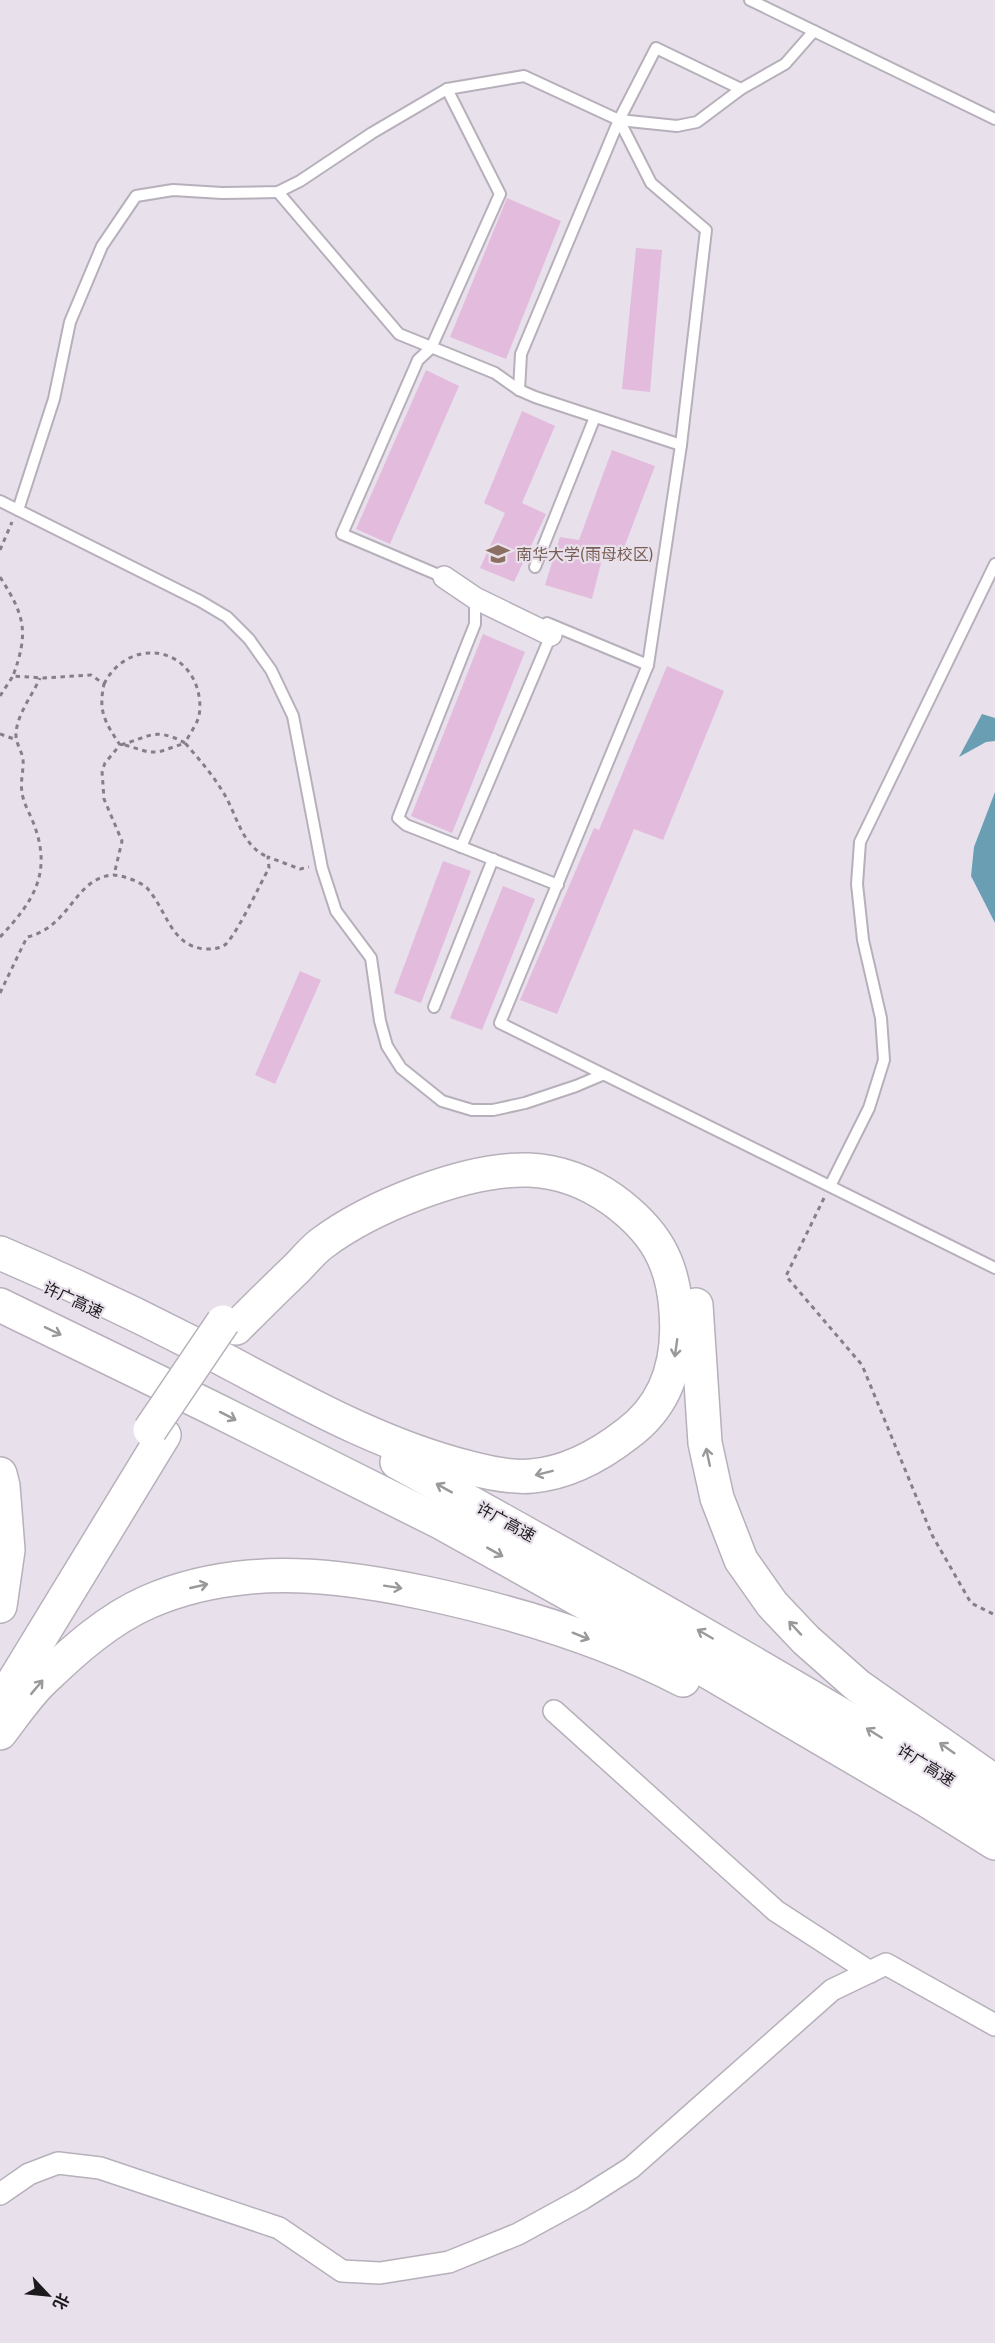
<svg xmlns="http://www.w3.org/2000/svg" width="995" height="2343" font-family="'Public Sans','Noto Sans SC',sans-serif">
	<rect width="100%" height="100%" fill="#e8e1ec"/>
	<g fill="#699eb3">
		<polygon points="982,714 995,718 995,741 986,742 959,757"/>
		<polygon points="995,792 995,923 971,876 974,847"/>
	</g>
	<g fill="#e3bbdd">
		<polygon points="507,198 561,221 506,359 450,337"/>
		<polygon points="636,248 662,250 650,392 622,389"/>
		<polygon points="426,370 459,386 390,544 356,529"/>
		<polygon points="522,411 555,426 522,503 546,514 514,582 480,568 505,513 484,503"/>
		<polygon points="612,450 655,466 619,561 602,559 592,599 545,585 560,537 579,540"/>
		<polygon points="483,634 525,652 452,833 411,816"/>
		<polygon points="667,666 724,691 663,840 634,829 557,1014 520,1000 594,828 599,830"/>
		<polygon points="443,861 471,871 421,1003 394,993"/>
		<polygon points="503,886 535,899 482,1030 450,1018"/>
		<polygon points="300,971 321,980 275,1084 255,1075"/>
	</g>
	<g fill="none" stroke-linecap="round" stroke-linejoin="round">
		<g stroke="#b7b0bb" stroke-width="14">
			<g id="service">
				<polyline points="750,0 995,119"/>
				<polyline points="447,89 500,194 431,348 418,360 342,534 448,579"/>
				<polyline points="619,120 677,126 697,122 741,89"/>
				<polyline points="278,192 399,334 495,373 519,390 535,397 681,445"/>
				<polyline points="519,390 521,354 619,120 656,48 741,89 785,64 814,31"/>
				<polyline points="0,501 200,601 227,617 249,639 271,670 293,716 322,868 336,911 371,958 380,1021 387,1046 401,1068 442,1101 472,1110 493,1110 525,1103 576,1086 602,1075"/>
				<polyline points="18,510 54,399 70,322 102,246 136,196 173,190 222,193 278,192 300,181 372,133 447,89 524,76 619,120 651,183 706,230 681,445 648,665 500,1023 995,1268"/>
				<polyline points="535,567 595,417"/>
				<polyline points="475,598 475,624 398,818 406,825 558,885"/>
				<polyline points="547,623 648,665"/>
				<polyline points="461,847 551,635"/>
				<polyline points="434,1007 493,859"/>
				<polyline points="830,1186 869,1108 884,1060 881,1018 863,940 857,884 860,842 995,564"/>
			</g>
		</g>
		<g stroke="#b7b0bb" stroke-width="24">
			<g id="minor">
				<polyline points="444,577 475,598 551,635"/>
				<polyline points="554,1711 776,1911 870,1972"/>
				<polyline points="0,2194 29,2174 58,2163 100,2168 279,2228 342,2271 380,2273 449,2262 518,2234 582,2199 631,2168 832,1990 886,1964 995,2025"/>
			</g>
		</g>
		<g stroke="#b7b0bb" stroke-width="36">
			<g id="motorway">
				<path d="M0,1253C66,1281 132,1312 196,1345C285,1391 373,1444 470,1468C489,1473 512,1478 532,1476C567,1473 600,1455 627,1434C668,1404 680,1360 676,1311C673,1261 654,1230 613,1200C589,1183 559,1171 529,1170C466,1168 370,1207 321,1244C312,1251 304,1261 296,1269C276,1288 256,1308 236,1328"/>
				<polyline points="0,1305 210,1407 442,1523 693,1663 928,1801 995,1843"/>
				<polyline points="696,1305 705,1443 717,1498 741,1560 772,1604 806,1640 858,1686 995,1782"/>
				<path d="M397,1462C599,1573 798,1687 995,1807"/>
				<polyline points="0,1474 3,1486 8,1550 0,1606"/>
				<polyline points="0,1704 164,1435"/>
				<path d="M0,1733C14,1715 27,1695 43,1680C74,1650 109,1619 148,1602C180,1588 216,1580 250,1577C308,1572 368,1581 425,1593C514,1612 602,1638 683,1680"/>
			</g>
		</g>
		<g stroke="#858087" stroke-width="3" stroke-dasharray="4.5 4.5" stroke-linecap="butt">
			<polyline points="0,550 12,522"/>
			<path d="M0,577C25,616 29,632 13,676L43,678L91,675L104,684C98,712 105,722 120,745L105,763L102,771L104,799L122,841L114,875"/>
			<path d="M104,684C126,640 185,643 198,691C200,700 201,710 198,719C195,727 189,735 185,743C154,726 148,738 120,745"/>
			<polyline points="0,696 13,676"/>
			<polyline points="0,734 17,740"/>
			<path d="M125,745L148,752H159L185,743C199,759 212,774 223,792C237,814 241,846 268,857"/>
			<path d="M0,937C34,901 53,872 33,822C29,812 23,802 22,792C20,781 24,770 23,759C22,752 17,745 16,737C15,717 32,696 40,678"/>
			<path d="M0,993L27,937C71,927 74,878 113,875C122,875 141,882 147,888C167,910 170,945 204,949C212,949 220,949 226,944C239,930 259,886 269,868L268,857L300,869L309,867"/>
			<polyline points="824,1198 786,1276 862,1365 932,1535 971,1603 995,1615"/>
		</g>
		<use href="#service" stroke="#fff" stroke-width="10"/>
		<use href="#minor" stroke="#fff" stroke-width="21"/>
		<use href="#motorway" stroke="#fff" stroke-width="33"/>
		<g stroke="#b7b0bb" stroke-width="36" stroke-linecap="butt">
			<polyline id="motorway-bridge" points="150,1430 223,1322"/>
		</g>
		<use href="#motorway-bridge" stroke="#fff" stroke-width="33"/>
	</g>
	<defs><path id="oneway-shaft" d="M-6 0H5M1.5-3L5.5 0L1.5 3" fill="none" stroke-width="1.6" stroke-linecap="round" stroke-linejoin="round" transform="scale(1.5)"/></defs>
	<g stroke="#99989a">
		<use href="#oneway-shaft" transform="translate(53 1331) rotate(26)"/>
		<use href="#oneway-shaft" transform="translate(676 1348) rotate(98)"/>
		<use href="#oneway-shaft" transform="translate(228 1416) rotate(27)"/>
		<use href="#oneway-shaft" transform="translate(708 1457) rotate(-102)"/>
		<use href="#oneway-shaft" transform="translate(544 1473) rotate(166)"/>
		<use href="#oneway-shaft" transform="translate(444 1488) rotate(-151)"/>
		<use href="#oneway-shaft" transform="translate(495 1552) rotate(29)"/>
		<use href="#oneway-shaft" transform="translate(199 1586) rotate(-13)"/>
		<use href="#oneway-shaft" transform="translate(393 1587) rotate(9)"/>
		<use href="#oneway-shaft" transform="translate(795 1628) rotate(-133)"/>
		<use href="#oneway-shaft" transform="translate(705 1634) rotate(-150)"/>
		<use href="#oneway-shaft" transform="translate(581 1636) rotate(22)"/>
		<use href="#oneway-shaft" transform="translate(37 1687) rotate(-50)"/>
		<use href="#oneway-shaft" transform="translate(874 1733) rotate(-148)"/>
		<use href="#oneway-shaft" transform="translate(947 1748) rotate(-145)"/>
	</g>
	<defs>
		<g id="university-bare" transform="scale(1.8)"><path d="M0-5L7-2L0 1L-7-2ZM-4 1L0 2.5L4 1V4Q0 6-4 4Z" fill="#8d6e63" stroke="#e8e1ec" stroke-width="2.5" paint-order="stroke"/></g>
	</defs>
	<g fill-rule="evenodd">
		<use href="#university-bare" x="498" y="554"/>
	</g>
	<g text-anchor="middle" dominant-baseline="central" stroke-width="4.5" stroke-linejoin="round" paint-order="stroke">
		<g font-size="16" fill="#785e54" stroke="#e8e1ec" text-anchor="start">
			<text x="516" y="554">南华大学(雨母校区)</text>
		</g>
		<g font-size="16" fill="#1d1a1e" stroke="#e8e1ec">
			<text transform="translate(73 1300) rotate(25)">许广高速</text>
			<text transform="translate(506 1522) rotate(29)">许广高速</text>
			<text transform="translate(926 1765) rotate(32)">许广高速</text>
		</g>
	</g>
	<g transform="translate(48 2295) rotate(116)" stroke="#e8e1ec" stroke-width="4.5" paint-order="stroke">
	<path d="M0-4.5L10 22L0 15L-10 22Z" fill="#1d1a1e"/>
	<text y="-9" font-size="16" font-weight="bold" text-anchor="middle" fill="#1d1a1e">北</text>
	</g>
</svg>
